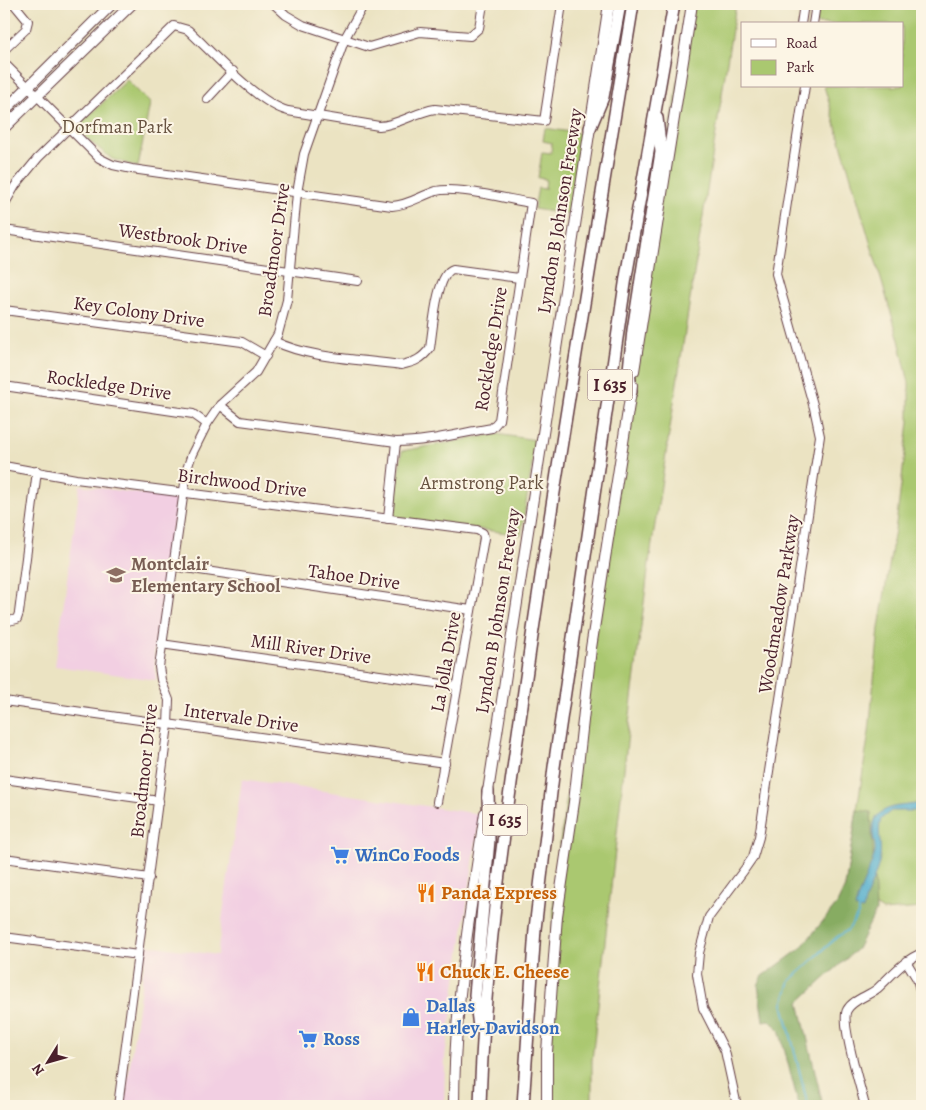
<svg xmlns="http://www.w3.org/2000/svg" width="926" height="1110" font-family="Alegreya,serif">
	<rect width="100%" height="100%" fill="#fcf5e5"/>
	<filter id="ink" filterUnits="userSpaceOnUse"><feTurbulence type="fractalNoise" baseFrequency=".02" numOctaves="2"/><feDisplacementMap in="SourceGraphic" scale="10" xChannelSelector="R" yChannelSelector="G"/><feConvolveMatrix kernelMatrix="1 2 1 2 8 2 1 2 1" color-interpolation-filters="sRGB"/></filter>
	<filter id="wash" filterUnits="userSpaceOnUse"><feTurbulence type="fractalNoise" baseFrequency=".0096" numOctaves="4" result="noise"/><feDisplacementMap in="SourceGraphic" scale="20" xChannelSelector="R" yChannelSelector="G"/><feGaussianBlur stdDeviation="1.12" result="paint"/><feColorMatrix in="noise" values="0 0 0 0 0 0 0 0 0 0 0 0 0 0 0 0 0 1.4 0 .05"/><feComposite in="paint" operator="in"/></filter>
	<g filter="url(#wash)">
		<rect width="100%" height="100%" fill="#ebe3c2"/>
		<g fill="#f2cfe2">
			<polygon points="80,485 177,499 154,652 156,680 55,666"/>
			<polygon points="242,779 480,814 445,1057 444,1106 124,1106 147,945 217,955"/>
		</g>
		<g fill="#aac870" stroke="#7a744e">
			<polygon points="690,4 736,4 649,563 631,706 592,1060 592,1106 550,1106 547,1094 555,874"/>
			<polygon points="819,4 922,4 922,908 883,911 845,887 869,732 879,628 897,517 909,422 909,383 899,340 824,86 902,86 902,24 816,24"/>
			<polygon points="127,80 150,103 138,167 112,159 75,129"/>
			<polygon points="545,128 583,134 571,215 534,209 538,188 545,189 546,179 538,178 542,152 551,153 552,143 543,141"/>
			<polygon points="496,434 536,440 521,535 392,517 402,451"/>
		</g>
		<polygon fill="#87ac62" stroke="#686646" points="857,810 871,812 876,911 857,949 799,1002 823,1106 799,1106 779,1029 769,1020 763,1021 758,985 763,976 800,949 837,904 845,887"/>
		<path fill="#4eaccc" stroke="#4c667c" d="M922,803V811H891L881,819C877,833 882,844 880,858C877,876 866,892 863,910L855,908C859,890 868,874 874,856C877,848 873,841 873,833C872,803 901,807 922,803Z"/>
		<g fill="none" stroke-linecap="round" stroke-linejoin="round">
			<polyline stroke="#4eaccc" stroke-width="2" points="808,1106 783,1004 790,981 837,937 848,930 859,913 859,907"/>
		</g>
	</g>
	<g filter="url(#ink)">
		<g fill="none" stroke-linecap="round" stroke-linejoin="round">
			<g stroke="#623c42" stroke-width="10">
				<g id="minor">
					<polyline points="274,4 286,15 303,25 369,47 420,32 470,36 479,28 483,4"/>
					<polyline points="801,24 804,4"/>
					<polyline points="813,24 816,4"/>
					<polyline points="4,50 26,29 28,21 14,4"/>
					<path d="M4,63L99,158L113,165L132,169L392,206C409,205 420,196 436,191C457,186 507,199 531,203L499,420L492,428C460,433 428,442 396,442L240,421L220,405"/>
					<polyline points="207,99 233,71"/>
					<path d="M4,205L15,186L38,158L174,26L188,30C213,53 257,103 288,111L379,126C399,125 415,112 435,109L544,121L562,4"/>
					<polyline points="4,230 358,281"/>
					<polyline points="4,310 242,342 266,356"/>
					<path d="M274,341C310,359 361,359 401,365C415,362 422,359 430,348C433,330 436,274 453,269L519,278"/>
					<polyline points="4,386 193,414 207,424"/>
					<polyline points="4,466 76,479 477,530 483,533 484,538 437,802"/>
					<polyline points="388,519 396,442"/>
					<polyline points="172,566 471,610"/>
					<polyline points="4,622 17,619 19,613 37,471"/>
					<polyline points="161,644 457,686"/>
					<polyline points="4,701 445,763"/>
					<polyline points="4,779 159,801"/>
					<polyline points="4,858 149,878"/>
					<polyline points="4,937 138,955"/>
					<polyline points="906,961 917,979 922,997"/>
					<polyline points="118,1106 168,725 169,700 161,680 159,667 187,469 192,454 207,424 220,405 256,372 278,334 287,300 297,193 304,154 345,38 364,4"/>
					<polyline points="737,1106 725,1051 703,1008 697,974 699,953 709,917 744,870 753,857 759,837 820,436 814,408 776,274 805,86"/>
					<path d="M865,1106C861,1089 840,1022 847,1010C853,999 869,996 878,988C892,975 904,960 922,953"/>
				</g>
			</g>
			<g stroke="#623c42" stroke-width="12">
				<g id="major">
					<polyline points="4,111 112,4"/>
					<polyline points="4,128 132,4"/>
					<polyline points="634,371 692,4"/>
					<polyline points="487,798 609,4"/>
					<path d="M454,1106C454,1007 470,910 485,813"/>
					<polyline points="547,1106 547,1052 557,916 574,802 591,648 632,385"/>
				</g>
			</g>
			<g stroke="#623c42" stroke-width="14">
				<g id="highway">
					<polyline points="590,128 603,97 620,4"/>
					<polyline points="631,392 629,370 633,330 661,152 657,118"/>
					<polyline points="479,1027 475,995 489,840 488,791"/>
					<path d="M480,1106C484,964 505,824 525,684C558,456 596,230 633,4"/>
					<polyline points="523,1106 535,929 554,767 626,277 674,4"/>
				</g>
			</g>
			<use href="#minor" stroke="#fff" stroke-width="8"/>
			<use href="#major" stroke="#fff" stroke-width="10"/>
			<use href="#highway" stroke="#fff" stroke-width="11"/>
		</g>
	</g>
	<defs>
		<g id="school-bare" transform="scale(1.5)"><path d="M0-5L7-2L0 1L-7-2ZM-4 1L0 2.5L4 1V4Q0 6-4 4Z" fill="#8d6e63" stroke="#fcf5e5" stroke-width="2.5" paint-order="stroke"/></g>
		<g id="supermarket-bare" transform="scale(1.5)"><path d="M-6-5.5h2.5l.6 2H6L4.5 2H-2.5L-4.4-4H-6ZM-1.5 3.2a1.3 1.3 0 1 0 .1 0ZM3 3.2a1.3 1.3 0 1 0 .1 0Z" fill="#3f7fe0" stroke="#fcf5e5" stroke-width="2.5" paint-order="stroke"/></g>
		<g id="restaurant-bare" transform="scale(1.5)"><path d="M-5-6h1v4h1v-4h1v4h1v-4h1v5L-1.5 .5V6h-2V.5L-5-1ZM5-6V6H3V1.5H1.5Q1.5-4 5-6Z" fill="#e8710a" stroke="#fcf5e5" stroke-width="2.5" paint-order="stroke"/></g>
		<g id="shop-bare" transform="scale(1.5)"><path d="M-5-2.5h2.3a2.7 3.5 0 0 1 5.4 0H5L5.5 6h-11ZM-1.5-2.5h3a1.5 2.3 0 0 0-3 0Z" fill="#3f7fe0" stroke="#fcf5e5" stroke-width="2.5" paint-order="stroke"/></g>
	</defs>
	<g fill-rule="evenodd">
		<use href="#school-bare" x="116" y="575"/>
		<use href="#supermarket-bare" x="340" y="855"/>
		<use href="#restaurant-bare" x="426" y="893"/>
		<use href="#restaurant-bare" x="425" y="972"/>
		<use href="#shop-bare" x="411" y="1017"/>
		<use href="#supermarket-bare" x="308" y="1039"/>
	</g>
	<g text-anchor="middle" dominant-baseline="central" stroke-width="4" stroke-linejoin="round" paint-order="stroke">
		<g fill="#fcf5e5" stroke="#7f5f63" stroke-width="1">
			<rect x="587.5" y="369.5" width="45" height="31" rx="4"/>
			<rect x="482.5" y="804.5" width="45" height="31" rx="4"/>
		</g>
		<g font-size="18" font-weight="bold" fill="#4a1f2b">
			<text x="610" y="385">I 635</text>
			<text x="505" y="820">I 635</text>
		</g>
		<g font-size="19" fill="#675240" stroke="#fcf5e5">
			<text x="117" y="127">Dorfman Park</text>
			<text x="482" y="483">Armstrong Park</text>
		</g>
		<g font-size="19" fill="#4a1f2b" stroke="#fcf5e5">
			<text transform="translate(560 211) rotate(-81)">Lyndon B Johnson Freeway</text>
			<text transform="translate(183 239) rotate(8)">Westbrook Drive</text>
			<text transform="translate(274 250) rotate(-82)">Broadmoor Drive</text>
			<text transform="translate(139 312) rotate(8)">Key Colony Drive</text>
			<text transform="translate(491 349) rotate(-81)">Rockledge Drive</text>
			<text transform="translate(109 385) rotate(8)">Rockledge Drive</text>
			<text transform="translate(242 483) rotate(7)">Birchwood Drive</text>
			<text transform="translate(354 577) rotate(8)">Tahoe Drive</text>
			<text transform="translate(779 604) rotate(-81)">Woodmeadow Parkway</text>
			<text transform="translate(498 611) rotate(-81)">Lyndon B Johnson Freeway</text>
			<text transform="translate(311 649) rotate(8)">Mill River Drive</text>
			<text transform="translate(446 662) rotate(-80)">La Jolla Drive</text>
			<text transform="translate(241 718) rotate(8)">Intervale Drive</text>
			<text transform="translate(144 771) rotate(-84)">Broadmoor Drive</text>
		</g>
		<g font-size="19" font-weight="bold" fill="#785e54" stroke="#fcf5e5" text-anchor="start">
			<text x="131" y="564">Montclair<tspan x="131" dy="22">Elementary School</tspan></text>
		</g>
		<g font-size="19" font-weight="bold" fill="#366cbe" stroke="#fcf5e5" text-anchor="start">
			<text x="355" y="855">WinCo Foods</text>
			<text x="426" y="1006">Dallas<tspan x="426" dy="22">Harley-Davidson</tspan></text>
			<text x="323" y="1039">Ross</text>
		</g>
		<g font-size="19" font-weight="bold" fill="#c56008" stroke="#fcf5e5" text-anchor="start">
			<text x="441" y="893">Panda Express</text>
			<text x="440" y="972">Chuck E. Cheese</text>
		</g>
	</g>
	<rect width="926" height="1110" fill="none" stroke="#fcf5e5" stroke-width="20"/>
	<rect x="741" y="22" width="162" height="65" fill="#fcf5e5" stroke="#b59f9b"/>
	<rect x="751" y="39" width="25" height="8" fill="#ffffff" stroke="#b59f9b"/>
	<text x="786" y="48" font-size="15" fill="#4a1f2b">Road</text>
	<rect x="751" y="60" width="25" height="15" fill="#aac870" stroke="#b59f9b"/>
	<text x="786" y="72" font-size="15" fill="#4a1f2b">Park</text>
	<g transform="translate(48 1062) rotate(233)" stroke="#fcf5e5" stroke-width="4" paint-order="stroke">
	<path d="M0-4L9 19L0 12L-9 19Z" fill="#4a1f2b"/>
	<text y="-8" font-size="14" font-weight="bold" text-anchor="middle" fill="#4a1f2b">N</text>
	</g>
</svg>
